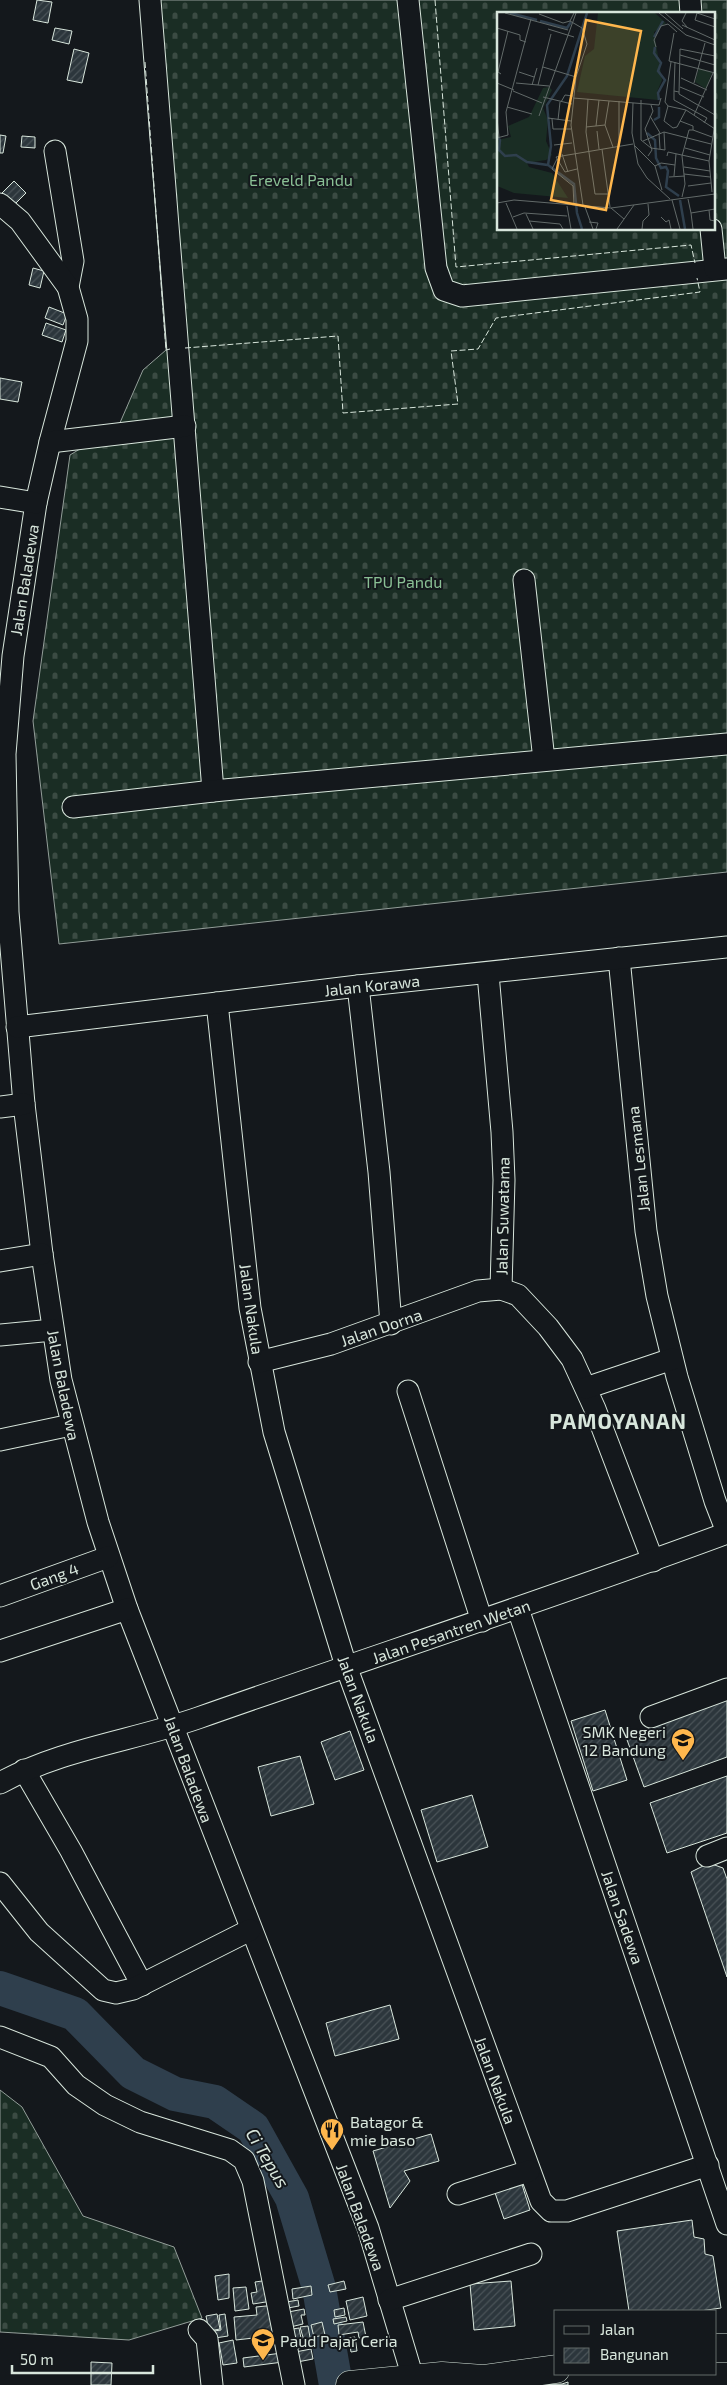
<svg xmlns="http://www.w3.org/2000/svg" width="727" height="2385" font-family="'Exo 2',sans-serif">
	<defs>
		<pattern id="cemetery-stones" width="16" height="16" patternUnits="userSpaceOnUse" patternTransform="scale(1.25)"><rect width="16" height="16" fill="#1a2d24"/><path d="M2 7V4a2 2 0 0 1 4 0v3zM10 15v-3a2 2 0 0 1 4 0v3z" fill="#3b4b43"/></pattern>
		<pattern id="building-hatch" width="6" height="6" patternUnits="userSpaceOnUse" patternTransform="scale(1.25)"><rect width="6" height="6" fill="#2c363c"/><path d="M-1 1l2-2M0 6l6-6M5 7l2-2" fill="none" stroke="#4a5358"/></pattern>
	</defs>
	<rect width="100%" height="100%" fill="#14181c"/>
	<g fill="url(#cemetery-stones)" stroke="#939e99" fill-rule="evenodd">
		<path d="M140,0H727V872L59,944L33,721L70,455L119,425L143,370L166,350ZM498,14H713V229H498Z"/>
		<polygon points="0,2090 22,2107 83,2216 174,2247 202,2318 129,2340 0,2332"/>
	</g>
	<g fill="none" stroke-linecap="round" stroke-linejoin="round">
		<polyline stroke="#2f3f4d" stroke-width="34" points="0,1988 75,2014 133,2073 175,2094 215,2102 253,2128 292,2198 319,2288 336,2385"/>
	</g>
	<g fill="url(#building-hatch)" stroke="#d8e6dc">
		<polygon points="37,0 52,2 48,23 33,20"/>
		<polygon points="55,28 72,31 69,44 52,40"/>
		<polygon points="74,49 89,53 82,83 67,80"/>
		<polygon points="0,135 6,136 3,153 0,153"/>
		<polygon points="22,136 35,137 35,148 21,147"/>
		<polygon points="14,181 26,193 13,206 1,194"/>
		<polygon points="33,268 44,271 40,288 29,285"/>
		<polygon points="49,307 67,314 63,325 45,318"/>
		<polygon points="46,323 66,330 62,342 42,335"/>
		<polygon points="0,378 22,382 18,402 0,399"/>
		<polygon points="727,1699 727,1757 644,1787 626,1737"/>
		<polygon points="605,1710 627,1780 593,1791 571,1721"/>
		<polygon points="350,1731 364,1770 335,1780 321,1742"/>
		<polygon points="300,1756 314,1804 271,1816 258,1767"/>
		<polygon points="727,1776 727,1833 667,1853 650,1803"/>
		<polygon points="472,1795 488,1847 437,1862 421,1810"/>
		<polygon points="709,1863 723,1868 727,1879 727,1977 691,1872"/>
		<polygon points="390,2005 399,2039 335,2056 326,2023"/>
		<polygon points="431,2134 439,2161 404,2171 410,2181 390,2208 373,2151"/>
		<polygon points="519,2175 530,2210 504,2219 492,2184"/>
		<polygon points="692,2220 694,2237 704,2239 705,2254 713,2256 721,2308 700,2311 629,2311 617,2231"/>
		<polygon points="229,2274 229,2298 218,2300 215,2276"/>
		<polygon points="269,2280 272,2301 253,2304 251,2293 257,2292 255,2282"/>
		<polygon points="344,2281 346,2289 330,2292 328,2285"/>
		<polygon points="511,2281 515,2326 474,2330 470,2284"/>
		<polygon points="311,2286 312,2295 293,2299 292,2289"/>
		<polygon points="246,2287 249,2309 235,2311 233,2288"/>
		<polygon points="363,2297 367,2316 350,2320 346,2301"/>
		<polygon points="298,2300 299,2306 282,2309 281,2303"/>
		<polygon points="276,2305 280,2335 236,2340 234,2317 257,2315 256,2307"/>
		<polygon points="344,2308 345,2315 335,2317 334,2310"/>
		<polygon points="304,2309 305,2315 301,2315 303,2324 286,2328 283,2313"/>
		<polygon points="217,2314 220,2329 209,2331 206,2316"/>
		<polygon points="225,2314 228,2336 215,2338 214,2331 221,2330 219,2315"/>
		<polygon points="346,2317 347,2321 334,2324 333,2319"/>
		<polygon points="322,2322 325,2335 314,2337 311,2325"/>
		<polygon points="363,2322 366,2337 359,2338 358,2332 339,2335 338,2325"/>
		<polygon points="308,2326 311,2343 305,2344 300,2327"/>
		<polygon points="299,2328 301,2338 287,2340 286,2330"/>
		<polygon points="355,2337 357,2351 351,2352 350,2346 344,2347 342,2339"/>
		<polygon points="303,2339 305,2347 293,2349 291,2342"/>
		<polygon points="233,2340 237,2363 223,2365 219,2343"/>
		<polygon points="311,2349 313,2359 292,2363 290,2353"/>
		<polygon points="282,2353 283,2362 244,2367 243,2358"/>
		<polygon points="91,2362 112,2363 111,2385 91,2385"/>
		<polygon points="568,2382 568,2385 522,2385 562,2384"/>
	</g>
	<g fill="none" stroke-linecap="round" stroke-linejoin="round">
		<g stroke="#d8e6dc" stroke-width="23">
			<g id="minor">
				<polyline points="150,0 213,791"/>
				<polyline points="408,0 436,268 444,290 462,296 727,269"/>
				<polyline points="690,0 691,14"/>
				<polyline points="55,151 73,261 68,287"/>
				<polyline points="0,204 20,221 68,287 77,319 77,341 50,442 36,503 13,656 5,754 8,912 24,1104 42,1254 61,1380 98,1522 127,1609 368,2228 413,2378"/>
				<polyline points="711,229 715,269"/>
				<polyline points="50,442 185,426"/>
				<polyline points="0,497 36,503"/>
				<polyline points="524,580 544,760"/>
				<polyline points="73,807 213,791 727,744"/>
				<polyline points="619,958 646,1231 657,1296 677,1377 715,1501 727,1532"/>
				<polyline points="488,974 502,1132 504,1180 501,1289"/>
				<polyline points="358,986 379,1172 391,1324"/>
				<polyline points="217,1003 250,1308 274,1432 346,1666 541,2201 551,2211 567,2211 708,2165"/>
				<polyline points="17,1027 358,986 727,947"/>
				<polyline points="0,1107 24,1104"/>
				<polyline points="0,1261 42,1254"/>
				<polyline points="0,1335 53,1330"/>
				<polyline points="259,1362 331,1344 478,1291 501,1289 518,1295 548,1327 572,1359 595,1409 653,1561"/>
				<polyline points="586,1388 672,1359"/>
				<polyline points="408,1391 482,1621"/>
				<polyline points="0,1440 71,1425"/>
				<polyline points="0,1596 108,1557"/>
				<polyline points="518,1609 727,2224"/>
				<polyline points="0,1651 127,1609"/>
				<polyline points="651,1717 727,1689"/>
				<polyline points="24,1770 71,1851 142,1985"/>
				<path d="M0,1783C61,1749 132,1741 198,1718C374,1656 552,1598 727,1533"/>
				<polyline points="707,1856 727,1848"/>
				<polyline points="0,1883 39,1932 103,1990 116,1993 133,1989 250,1930"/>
				<polyline points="0,2037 51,2057 76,2085 105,2105 140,2122 230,2150 244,2160 253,2181 294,2385"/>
				<polyline points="458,2194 529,2171"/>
				<polyline points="389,2300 531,2254"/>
				<polyline points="199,2330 207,2339 212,2385"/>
			</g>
		</g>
		<g stroke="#d8e6dc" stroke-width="29">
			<g id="highway">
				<polyline points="716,2348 727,2348"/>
				<polyline points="350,2385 442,2376 483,2379 556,2369"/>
			</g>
		</g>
		<use href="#minor" stroke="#14181c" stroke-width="21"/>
		<use href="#highway" stroke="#14181c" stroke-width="28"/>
		<g stroke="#d8e6dc" stroke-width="1" stroke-dasharray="6 2.5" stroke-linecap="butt">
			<polyline points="435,0 456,267 691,245 695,263"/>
			<polyline points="145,62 166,350 170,349"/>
			<polyline points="185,348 338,336 343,413 458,404 451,351 478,349 496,318 700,292 697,278"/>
		</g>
	</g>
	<defs>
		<g id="school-pin" transform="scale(1.25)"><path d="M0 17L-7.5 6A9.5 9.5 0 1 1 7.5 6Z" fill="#ffb74d" stroke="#14181c"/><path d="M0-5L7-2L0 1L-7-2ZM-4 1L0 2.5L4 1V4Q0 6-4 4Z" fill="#111"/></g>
		<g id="restaurant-pin" transform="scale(1.25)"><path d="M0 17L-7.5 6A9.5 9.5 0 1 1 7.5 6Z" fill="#ffb74d" stroke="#14181c"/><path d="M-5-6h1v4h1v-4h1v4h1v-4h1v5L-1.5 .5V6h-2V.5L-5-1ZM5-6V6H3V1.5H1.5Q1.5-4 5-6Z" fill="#111"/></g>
	</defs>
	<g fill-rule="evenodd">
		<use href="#school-pin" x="683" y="1740"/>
		<use href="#restaurant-pin" x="332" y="2130"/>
		<use href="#school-pin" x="263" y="2340"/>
	</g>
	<g text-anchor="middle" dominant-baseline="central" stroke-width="4" stroke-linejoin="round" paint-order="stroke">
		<g font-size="16" fill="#8ac095" stroke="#14181c">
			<text x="301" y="179">Ereveld Pandu</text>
			<text x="403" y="581">TPU Pandu</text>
		</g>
		<g font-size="16" fill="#d8e6dc" stroke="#14181c">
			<text transform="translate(24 580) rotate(-81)">Jalan Baladewa</text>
			<text transform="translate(372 985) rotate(-6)">Jalan Korawa</text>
			<text transform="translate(638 1159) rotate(-96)">Jalan Lesmana</text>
			<text transform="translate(502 1216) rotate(-89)">Jalan Suwatama</text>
			<text transform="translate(252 1309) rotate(82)">Jalan Nakula</text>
			<text transform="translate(381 1327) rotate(-19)">Jalan Dorna</text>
			<text transform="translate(64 1385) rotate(79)">Jalan Baladewa</text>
			<text transform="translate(54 1576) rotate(-20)">Gang 4</text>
			<text transform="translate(451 1631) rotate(-19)">Jalan Pesantren Wetan</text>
			<text transform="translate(359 1699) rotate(70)">Jalan Nakula</text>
			<text transform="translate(189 1769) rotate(70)">Jalan Baladewa</text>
			<text transform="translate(623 1917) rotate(71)">Jalan Sadewa</text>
			<text transform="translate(496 2080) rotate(70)">Jalan Nakula</text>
			<text transform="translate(361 2217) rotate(70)">Jalan Baladewa</text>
		</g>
		<g font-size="16" fill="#d8e6dc" stroke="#14181c" text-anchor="start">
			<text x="666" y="1731" text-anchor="end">SMK Negeri<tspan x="666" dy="18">12 Bandung</tspan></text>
			<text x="350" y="2121">Batagor &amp;<tspan x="350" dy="18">mie baso</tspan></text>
			<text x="280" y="2340">Paud Pajar Ceria</text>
		</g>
		<g font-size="18" font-style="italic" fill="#d8e6dc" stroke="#14181c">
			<text transform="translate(268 2158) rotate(59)">Ci Tepus</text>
		</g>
		<g font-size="21" font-weight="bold" letter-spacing="1" fill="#d8e6dc" stroke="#14181c">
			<text x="618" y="1420">PAMOYANAN</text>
		</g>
	</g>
	<g transform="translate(497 12)">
		<rect width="218" height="218" fill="#14181c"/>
		<path d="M202,56L215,60L209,77L198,70Z" fill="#1a2d24"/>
		<path d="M101,1H158L169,11L157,20L165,68L160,80L161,88L80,80L88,44L97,37ZM52,75L55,78L46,96L51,108L49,129L55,143L49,148L30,151L32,155L55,161L71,186L17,181L0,174V128L14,125L11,114L32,105L46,76Z" fill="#1a2d24"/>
		<path fill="none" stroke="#2f3f4d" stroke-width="2.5" d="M13,1L40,8M43,9L70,16L74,10M157,25L166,9M158,35L157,41L164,51L161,59L168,68L161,81L162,88M157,108L162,105V95M150,121L158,128L159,146L164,156L169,155L171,159L169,175L182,184M0,124L3,128L2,138L8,144L19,143L30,150L51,153L54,134L50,93L70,64L90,1M51,153L77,172L80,201L85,217M183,188L188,217"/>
		<path fill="none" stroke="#626a69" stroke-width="1" d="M8,1L71,18M77,1L73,9L85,16L90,32L79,65L74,113L86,193M162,1L189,23L218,33M168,1L186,17M189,1L185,9L190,15M200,1L198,8L218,15M200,1L218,7M42,2L66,11L73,9M185,13L218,28M0,16L23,23V28L29,30M51,17L77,25M177,21L172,49L218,61M159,35L157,28L164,14L171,12L180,20M183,43L218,53M218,44L183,37L182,82L218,103M46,55L79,65M22,60L37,65M4,62L1,60L11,19M184,66L210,78M0,71L17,78M19,71L52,74M197,71L208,31M35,73L40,56M41,73L54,22M183,75L207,85M16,79L45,91M177,79L178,50M182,80L177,79V88L210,106L207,111M46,85L75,92M76,86L162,93L164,86M91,87L89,120L98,182H111M144,88V128L154,136M112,89L108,113L116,135M64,90L68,83L76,84M136,91L135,121L141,152L150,166L173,187M171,94L189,98L218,117M171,94L168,90L174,50M171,94L167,109L176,116M10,95L35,102M197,103L216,61M42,104L79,1M153,104L163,121M0,106L2,125M51,106L74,109M55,107L56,117H74M61,108L63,90M183,109L196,114V118M99,114L102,88M89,115L108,113M176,116L180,115L189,98M196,118L215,125M100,119L102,137M167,120L214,132M162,121L163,137M0,126L11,123L9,100L34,7M146,129L167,120M57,133L75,131M137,133L158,154L165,178M122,134V89M154,136L168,138L167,120M188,136L213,143M105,137L113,195M65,142L71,160M151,144L155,138L148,117L156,99L154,93M170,144L171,140L212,149M60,147L55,157L76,174L77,193M158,154L164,151L178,153M187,155L213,159M80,157L68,160L59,145L136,132M187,162L213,165M177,164L179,142M172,165L188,164M191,174L214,171M215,180L212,149L218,112M185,185L188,172L185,144L192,118H196M191,187L194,201L218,197M175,188L183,217M0,191L17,188L114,196L218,182M9,191L20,217M70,194L74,217M88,195L96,217M114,196L127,207M212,198L213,208L218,209M194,201L196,217M29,202L36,217M16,205L27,201L70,204M164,205L169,210L172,208L174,217M32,209L63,212L66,217M92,210L101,211L99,217M120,217L137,193M145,217L146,209L152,203L151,192"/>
		<path fill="#ffb74d" fill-opacity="0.15" stroke="#ffb74d" stroke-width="2.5" d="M89,8L144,19L109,198L54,188Z"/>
		<rect width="218" height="218" fill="none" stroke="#d8e6dc" stroke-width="2.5"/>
	</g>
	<rect x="554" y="2310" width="162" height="65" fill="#14181c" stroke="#626a69"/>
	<rect x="564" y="2326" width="25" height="8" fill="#14181c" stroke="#626a69"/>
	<text x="600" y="2335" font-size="15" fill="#d8e6dc">Jalan</text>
	<rect x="564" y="2348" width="25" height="15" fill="url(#building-hatch)" stroke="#626a69"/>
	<text x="600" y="2360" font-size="15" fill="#d8e6dc">Bangunan</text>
	<path d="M12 2365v8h141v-8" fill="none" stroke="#d8e6dc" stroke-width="2.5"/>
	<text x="20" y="2365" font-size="15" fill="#d8e6dc" stroke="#14181c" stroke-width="4" paint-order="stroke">50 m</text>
</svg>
